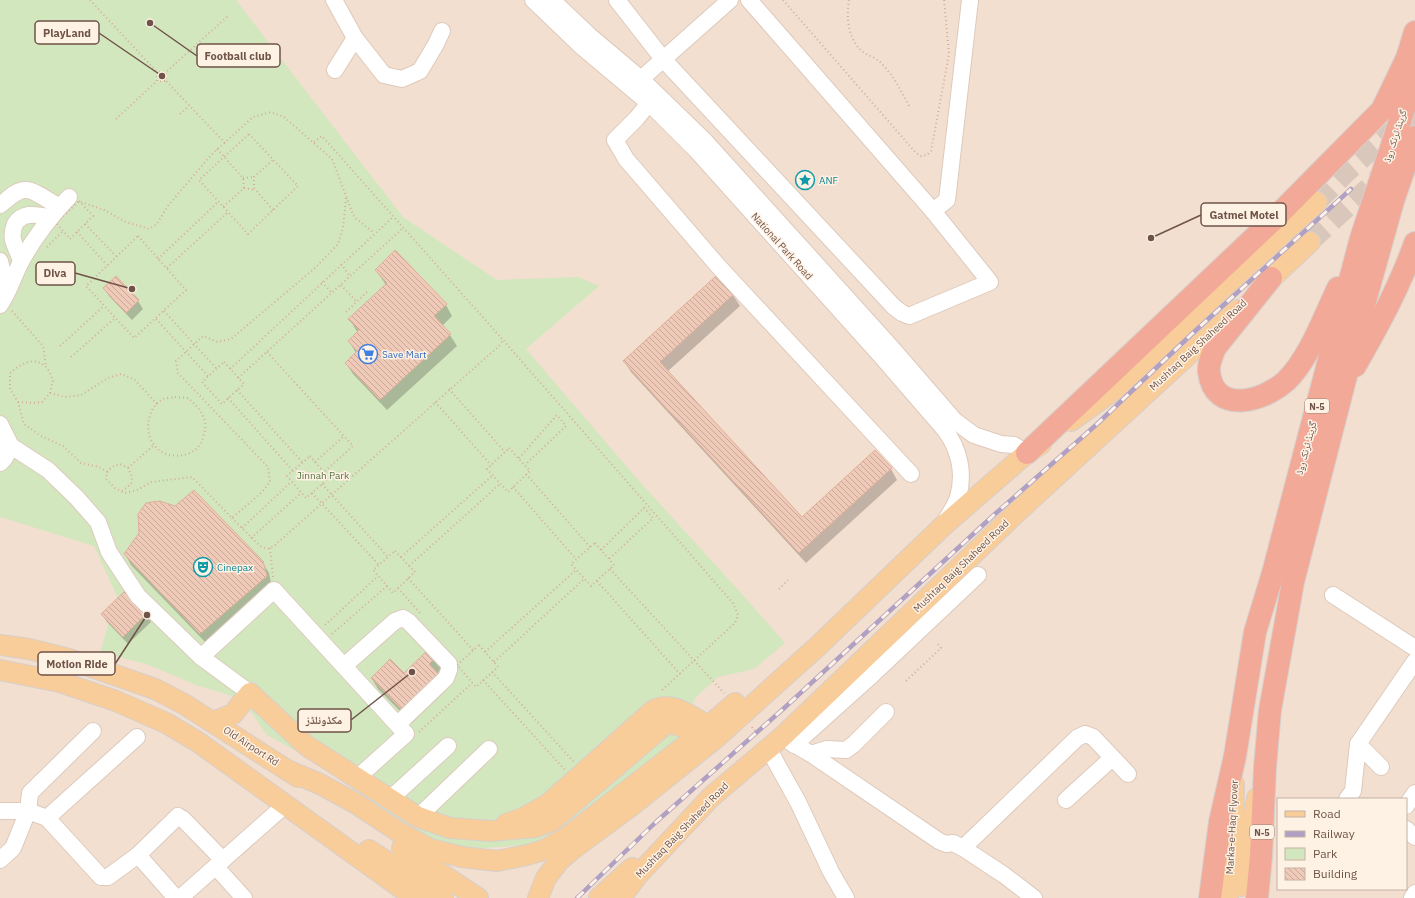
<svg xmlns="http://www.w3.org/2000/svg" width="1415" height="898" font-family="'IBM Plex Sans','Noto Naskh Arabic',sans-serif">
	<defs>
		<pattern id="building-back-hatch" width="6" height="6" patternUnits="userSpaceOnUse"><rect width="6" height="6" fill="#efcab8"/><path d="M-1 5l2 2M0 0l6 6M5-1l2 2" fill="none" stroke="#c6a798"/></pattern>
	</defs>
	<rect width="100%" height="100%" fill="#fbeee0"/>
	<path fill="#f2dfcf" fill-rule="evenodd" d="M0,0H1415V898H0ZM1278,799H1406V889H1278Z"/>
	<polygon fill="#d3e7bf" points="0,0 236,0 403,217 497,280 578,277 599,286 526,349 640,482 741,593 785,643 754,669 718,677 695,698 681,735 574,826 546,841 523,845 475,849 427,839 305,756 267,735 242,699 196,685 149,665 100,652 117,596 94,546 0,517"/>
	<g fill="#0003">
		<polygon points="376,270 446,305 452,316 442,326 450,335 457,346 387,410 353,374 346,363 356,353 349,341 358,333 350,320 386,285"/>
		<polygon points="717,276 733,295 740,306 668,371 802,518 891,469 897,480 806,563 631,372 624,361"/>
		<polygon points="116,277 138,301 143,309 132,320 109,296 104,288"/>
		<polygon points="125,554 262,562 269,573 272,587 207,644 131,565"/>
		<polygon points="102,614 146,614 151,622 128,644 107,622"/>
		<polygon points="431,649 444,667 437,674 447,689 412,723 378,689 372,679 404,675"/>
	</g>
	<g fill="url(#building-back-hatch)" stroke="#e1af9a">
		<polygon points="395,250 447,304 434,316 451,334 380,400 345,363 357,351 348,341 359,330 348,319 387,283 375,270"/>
		<polygon points="717,275 734,294 660,362 802,517 875,450 892,468 799,553 623,361"/>
		<polygon points="116,276 139,300 126,313 103,288"/>
		<polygon points="194,490 263,561 267,576 200,634 124,554 139,533 138,514 146,503 160,501 175,506"/>
		<polygon points="126,590 147,613 123,637 101,614"/>
		<polygon points="431,647 438,655 429,664 441,677 405,713 371,678 390,659 404,673"/>
	</g>
	<g fill="none" stroke-linecap="round" stroke-linejoin="round">
		<g stroke="#d8c7ba" stroke-width="20" stroke-dasharray="20 10" stroke-linecap="butt">
			<polyline points="1317,202 1347,172 1415,111"/>
			<polyline points="1310,242 1384,173"/>
		</g>
		<g stroke="#decabc" stroke-width="18">
			<g id="minor">
				<polyline points="334,0 355,38 335,70"/>
				<path d="M533,0L581,46L649,103L696,150L881,356L945,430C959,449 965,473 958,497C956,505 949,514 945,522"/>
				<polyline points="552,0 590,36 641,79 705,141 891,347 955,421 974,435 1001,444 1014,445 1027,453"/>
				<polyline points="617,0 663,59 894,307 902,313 909,316 990,282 933,211 749,0"/>
				<polyline points="355,38 384,75 402,79 420,71 436,44 442,31"/>
				<polyline points="641,79 730,0"/>
				<polyline points="649,103 636,119 615,140 626,159 719,267 911,474"/>
				<path d="M0,205C7,200 16,190 25,190C33,189 51,202 59,207"/>
				<polyline points="933,211 947,200 970,0"/>
				<polyline points="0,261 7,291"/>
				<path d="M21,261C19,254 15,247 13,240C12,235 13,229 15,224C23,211 37,215 50,217"/>
				<path d="M0,305C10,291 14,274 22,260C35,236 51,216 69,197"/>
				<polyline points="0,424 11,446"/>
				<polyline points="0,445 11,446 48,470 77,498 98,522 109,552 138,596 201,657 250,693"/>
				<polyline points="0,463 5,458 11,446"/>
				<polyline points="1333,595 1415,648"/>
				<polyline points="201,657 274,590 406,734 357,778"/>
				<polyline points="344,666 395,621 403,618 409,622 449,664 449,670 446,678 398,724"/>
				<polyline points="782,737 811,754 939,841 946,844 953,843 963,848 1004,875 1034,898"/>
				<polyline points="1358,744 1415,661"/>
				<polyline points="794,745 872,675 978,575"/>
				<polyline points="768,748 798,802 831,872 846,898"/>
				<polyline points="811,754 827,749 846,750 854,744 886,712"/>
				<polyline points="390,799 448,746"/>
				<polyline points="1347,799 1353,791 1358,744 1381,767"/>
				<polyline points="1066,800 1112,758"/>
				<polyline points="1406,806 1415,793"/>
				<polyline points="0,811 28,811 30,793 93,731"/>
				<polyline points="418,817 489,749"/>
				<polyline points="47,818 137,737"/>
				<polyline points="1406,829 1415,837"/>
				<polyline points="963,848 1077,738 1085,734 1093,737 1128,774"/>
				<polyline points="0,860 13,848 28,811 47,818 101,877 108,877 138,855"/>
				<polyline points="216,867 244,898"/>
				<polyline points="176,898 138,855 178,816 183,819 223,860"/>
				<polyline points="180,898 285,805"/>
				<polyline points="1412,898 1415,893"/>
			</g>
		</g>
		<g stroke="#d7cfcc" stroke-width="22">
			<g id="major">
				<polyline points="1259,290 1310,242"/>
				<polyline points="1071,421 1114,390 1224,287 1317,202"/>
				<polyline points="0,645 29,649 69,659 155,689 184,704 298,777"/>
				<polyline points="0,670 60,682 116,701 166,723 198,742 415,898"/>
				<path d="M213,722L233,714L250,693L307,746L418,817L450,828L491,831L536,827L552,821L667,723C680,726 690,725 690,742"/>
				<polyline points="287,770 320,784 355,803 399,832 430,849 462,857 497,861 527,855 544,850 567,837 690,742 735,703"/>
				<path d="M506,824L523,818L548,804L648,715C650,713 653,710 656,709C673,701 693,718 707,725"/>
				<polyline points="402,848 478,898"/>
				<polyline points="369,850 443,898"/>
				<polyline points="1242,886 1246,855 1257,798"/>
				<polyline points="538,898 546,878 559,861 573,849 630,807 716,738 818,646 943,526 1027,453 1041,444"/>
				<polyline points="599,898 632,868"/>
				<polyline points="621,898 637,876 711,797 782,737 1014,515 1237,310"/>
				<polyline points="1228,898 1233,835 1234,784"/>
			</g>
		</g>
		<g stroke="#d7cfcc" stroke-width="24">
			<g id="highway">
				<path d="M1271,278L1215,348C1212,356 1208,364 1209,372C1214,415 1263,402 1286,381C1309,359 1324,317 1338,288"/>
				<path d="M1355,366C1378,326 1400,286 1415,243"/>
				<polyline points="1027,453 1273,220 1382,110 1407,58 1415,32"/>
				<polyline points="1210,898 1220,822 1235,756 1255,632 1273,573 1361,238 1415,76"/>
				<polyline points="1257,898 1261,856 1265,767 1270,710 1293,582 1367,294 1393,201 1415,137"/>
			</g>
		</g>
		<g stroke="#d3ad9c" stroke-width="2" stroke-dasharray="1 3" stroke-linecap="butt">
			<polyline points="90,0 157,72 166,72"/>
			<polyline points="783,0 916,153 921,156 927,155 931,151 949,54 944,0"/>
			<path d="M849,0C846,18 848,40 863,52C869,56 877,58 882,64C894,76 901,91 909,106"/>
			<polyline points="157,72 157,81 166,81"/>
			<polyline points="180,114 189,106"/>
			<polyline points="116,119 157,81"/>
			<polygon points="249,134 298,186 248,234 199,180"/>
			<polyline points="314,142 322,136 503,340"/>
			<polyline points="225,143 166,81 166,72 228,16"/>
			<polyline points="217,149 243,178 244,188 223,207"/>
			<polyline points="243,178 254,177"/>
			<polyline points="244,188 254,190"/>
			<polygon points="79,201 93,216 70,239 56,223"/>
			<polyline points="81,202 104,210 126,222 149,229 157,224 167,207 211,155 253,117 271,112 284,117 332,159 354,217 374,233"/>
			<polyline points="273,210 254,188 254,177 273,160"/>
			<polyline points="85,224 116,256"/>
			<polyline points="77,232 107,265"/>
			<polygon points="138,236 186,290 134,338 86,286"/>
			<polyline points="47,247 63,231"/>
			<polyline points="158,259 218,202"/>
			<polyline points="341,264 350,276"/>
			<polyline points="167,268 228,212"/>
			<polyline points="322,282 332,293"/>
			<polyline points="341,285 357,302"/>
			<polyline points="12,311 43,346 46,366"/>
			<polyline points="164,311 217,369"/>
			<polyline points="346,312 368,291"/>
			<polyline points="156,319 208,376"/>
			<polyline points="60,346 104,306"/>
			<polyline points="267,352 353,446 324,472"/>
			<polyline points="71,357 115,318"/>
			<polygon points="224,362 244,384 222,404 202,382"/>
			<polyline points="230,369 393,217"/>
			<polyline points="238,378 403,228"/>
			<polyline points="449,389 505,452"/>
			<polyline points="237,390 302,462"/>
			<polyline points="50,393 65,397 81,395 108,378 121,374 134,379 157,404"/>
			<path d="M175,397L188,398C199,408 209,418 204,434C203,436 203,440 201,443C192,459 165,460 154,445C144,432 147,407 163,399C166,398 172,398 175,397Z"/>
			<polyline points="228,398 293,471"/>
			<path d="M18,402L33,403L42,402L50,393L53,380C51,376 49,369 45,366C32,356 21,364 10,373V389L18,402L24,424L41,436L63,446L81,463L99,467L107,472L106,479L115,488L125,493L137,490L151,482L192,477L232,518L261,493L270,482L268,467L178,373L176,361L203,336L218,342L231,339L315,268L338,244L343,228L346,198"/>
			<polyline points="435,402 491,465"/>
			<polygon points="509,448 530,471 508,492 487,469"/>
			<polygon points="310,456 329,478 306,498 287,476"/>
			<polyline points="519,458 557,415 566,426 525,465"/>
			<polyline points="315,462 344,436"/>
			<polyline points="128,468 154,445"/>
			<polyline points="107,472 112,467 120,464 128,468 132,477 131,484 122,491"/>
			<polyline points="526,474 590,547"/>
			<polyline points="322,484 388,557"/>
			<polyline points="513,487 576,559"/>
			<polyline points="312,493 379,565"/>
			<polyline points="232,518 260,546 267,549 274,546 499,346 503,340 733,603 738,615 735,623 661,691"/>
			<polyline points="242,528 291,482"/>
			<polyline points="251,538 301,493"/>
			<polygon points="595,543 614,565 591,586 571,564"/>
			<polyline points="270,548 273,577"/>
			<polyline points="601,550 644,508 653,518 609,559"/>
			<polygon points="395,551 415,572 393,593 373,570"/>
			<polyline points="401,557 493,475"/>
			<polyline points="409,566 500,484"/>
			<polyline points="610,569 724,693"/>
			<polyline points="408,578 473,650"/>
			<polyline points="597,581 680,674"/>
			<polyline points="398,588 420,613"/>
			<polyline points="779,589 788,580"/>
			<polyline points="325,625 378,576"/>
			<polyline points="332,634 387,586"/>
			<polygon points="479,645 498,667 476,687 457,665"/>
			<polyline points="485,652 576,570"/>
			<polyline points="494,662 584,579"/>
			<polyline points="492,672 574,762"/>
			<polyline points="483,680 565,770"/>
			<polyline points="906,681 941,648 938,644"/>
			<polyline points="752,727 759,736"/>
			<polyline points="419,732 472,683"/>
		</g>
		<use href="#minor" stroke="#fff" stroke-width="16"/>
		<use href="#major" stroke="#f8cd9a" stroke-width="20"/>
		<use href="#highway" stroke="#f3a998" stroke-width="22"/>
		<g stroke="#b0a0c3" stroke-width="4.5">
			<polyline id="rail" points="577,898 656,822 782,710 995,514 1096,425 1194,332 1351,189"/>
		</g>
		<use href="#rail" stroke="#fef2e5" stroke-width="3" stroke-dasharray="9" stroke-linecap="butt"/>
	</g>
	<defs>
		<g id="sight-ring" transform="scale(1)"><circle r="9.5" fill="#fef2e5" stroke="#0f9aa8" stroke-width="1.5"/><path d="M0-6L1.8-2.2L6-1.7L2.9 1.2L3.7 5.4L0 3.3L-3.7 5.4L-2.9 1.2L-6-1.7L-1.8-2.2Z" fill="#0f9aa8"/></g>
		<g id="supermarket-ring" transform="scale(1)"><circle r="9.5" fill="#fef2e5" stroke="#3f7fe0" stroke-width="1.5"/><path d="M-6-5.5h2.5l.6 2H6L4.5 2H-2.5L-4.4-4H-6ZM-1.5 3.2a1.3 1.3 0 1 0 .1 0ZM3 3.2a1.3 1.3 0 1 0 .1 0Z" fill="#3f7fe0"/></g>
		<g id="theatre-ring" transform="scale(1)"><circle r="9.5" fill="#fef2e5" stroke="#0f9aa8" stroke-width="1.5"/><path d="M-5-5.5Q0-4 5-5.5V0Q5 5 0 6Q-5 5-5 0ZM-3.3-2.5H-1v1.5H-3.3ZM1-2.5H3.3v1.5H1ZM-2.8 1Q0 5.5 2.8 1Z" fill="#0f9aa8"/></g>
	</defs>
	<g fill-rule="evenodd">
		<use href="#sight-ring" x="805" y="180"/>
		<use href="#supermarket-ring" x="368" y="354"/>
		<use href="#theatre-ring" x="203" y="567"/>
	</g>
	<g text-anchor="middle" dominant-baseline="central" stroke-width="3" stroke-linejoin="round" paint-order="stroke">
		<g fill="#fef2e5" stroke="#9b8377" stroke-width="1">
			<rect x="1305" y="399" width="24" height="14" rx="3"/>
			<rect x="1250" y="825" width="24" height="14" rx="3"/>
		</g>
		<g font-size="9" font-weight="bold" fill="#705348">
			<text x="1317" y="406">N-5</text>
			<text x="1262" y="832">N-5</text>
		</g>
		<g font-size="10" fill="#705348" stroke="#fef2e5">
			<text transform="translate(1395 136) rotate(-72)">گرینڈ ٹرنک روڈ</text>
			<text transform="translate(782 246) rotate(48)">National Park Road</text>
			<text transform="translate(1198 345) rotate(-43)">Mushtaq Baig Shaheed Road</text>
			<text transform="translate(1306 448) rotate(-75)">گرینڈ ٹرنک روڈ</text>
			<text transform="translate(961 566) rotate(-44)">Mushtaq Baig Shaheed Road</text>
			<text transform="translate(251 746) rotate(33)">Old Airport Rd</text>
			<text transform="translate(1232 827) rotate(-87)">Marka-e-Haq Flyover</text>
			<text transform="translate(682 830) rotate(-46)">Mushtaq Baig Shaheed Road</text>
		</g>
		<g font-size="10" fill="#0d838f" stroke="#fef2e5" text-anchor="start">
			<text x="819" y="180">ANF</text>
			<text x="217" y="567">Cinepax</text>
		</g>
		<g font-size="10" fill="#366cbe" stroke="#fef2e5" text-anchor="start">
			<text x="382" y="354">Save Mart</text>
		</g>
		<g font-size="10" fill="#557642" stroke="#fef2e5">
			<text x="323" y="475">Jinnah Park</text>
		</g>
	</g>
	<path fill="none" stroke="#705348" stroke-width="1.5" d="M162 76L99 33M150 23L197 56M1151 238L1201 215M132 289L75 273M147 615L115 664M412 672L351 720"/>
	<g fill="#705348" stroke="#fef2e5" stroke-width="1.5">
		<circle cx="162" cy="76" r="4"/>
		<circle cx="150" cy="23" r="4"/>
		<circle cx="1151" cy="238" r="4"/>
		<circle cx="132" cy="289" r="4"/>
		<circle cx="147" cy="615" r="4"/>
		<circle cx="412" cy="672" r="4"/>
	</g>
	<g fill="#fef2e5" stroke="#705348" stroke-width="1.5">
		<rect x="35" y="21" width="64" height="23" rx="4"/>
		<rect x="197" y="44" width="83" height="23" rx="4"/>
		<rect x="1201" y="203" width="85" height="23" rx="4"/>
		<rect x="36" y="262" width="39" height="23" rx="4"/>
		<rect x="38" y="652" width="77" height="23" rx="4"/>
		<rect x="298" y="709" width="53" height="23" rx="4"/>
	</g>
	<g font-size="11" text-anchor="middle" font-weight="bold" fill="#705348">
		<text x="67" y="37">PlayLand</text>
		<text x="238" y="60">Football club</text>
		<text x="1244" y="219">Gatmel Motel</text>
		<text x="55" y="277">Diva</text>
		<text x="77" y="668">Motion Ride</text>
		<text x="324" y="724">مکڈونلڈز</text>
	</g>
	<rect x="1277" y="798" width="130" height="92" fill="#fef2e5" stroke="#c5b2a6"/>
	<rect x="1285" y="811" width="20" height="6" fill="#f8cd9a" stroke="#c5b2a6"/>
	<text x="1313" y="818" font-size="12" fill="#705348">Road</text>
	<rect x="1285" y="831" width="20" height="6" fill="#b0a0c3" stroke="#c5b2a6"/>
	<text x="1313" y="838" font-size="12" fill="#705348">Railway</text>
	<rect x="1285" y="848" width="20" height="12" fill="#d3e7bf" stroke="#c5b2a6"/>
	<text x="1313" y="858" font-size="12" fill="#705348">Park</text>
	<rect x="1285" y="868" width="20" height="12" fill="url(#building-back-hatch)" stroke="#c5b2a6"/>
	<text x="1313" y="878" font-size="12" fill="#705348">Building</text>
</svg>
